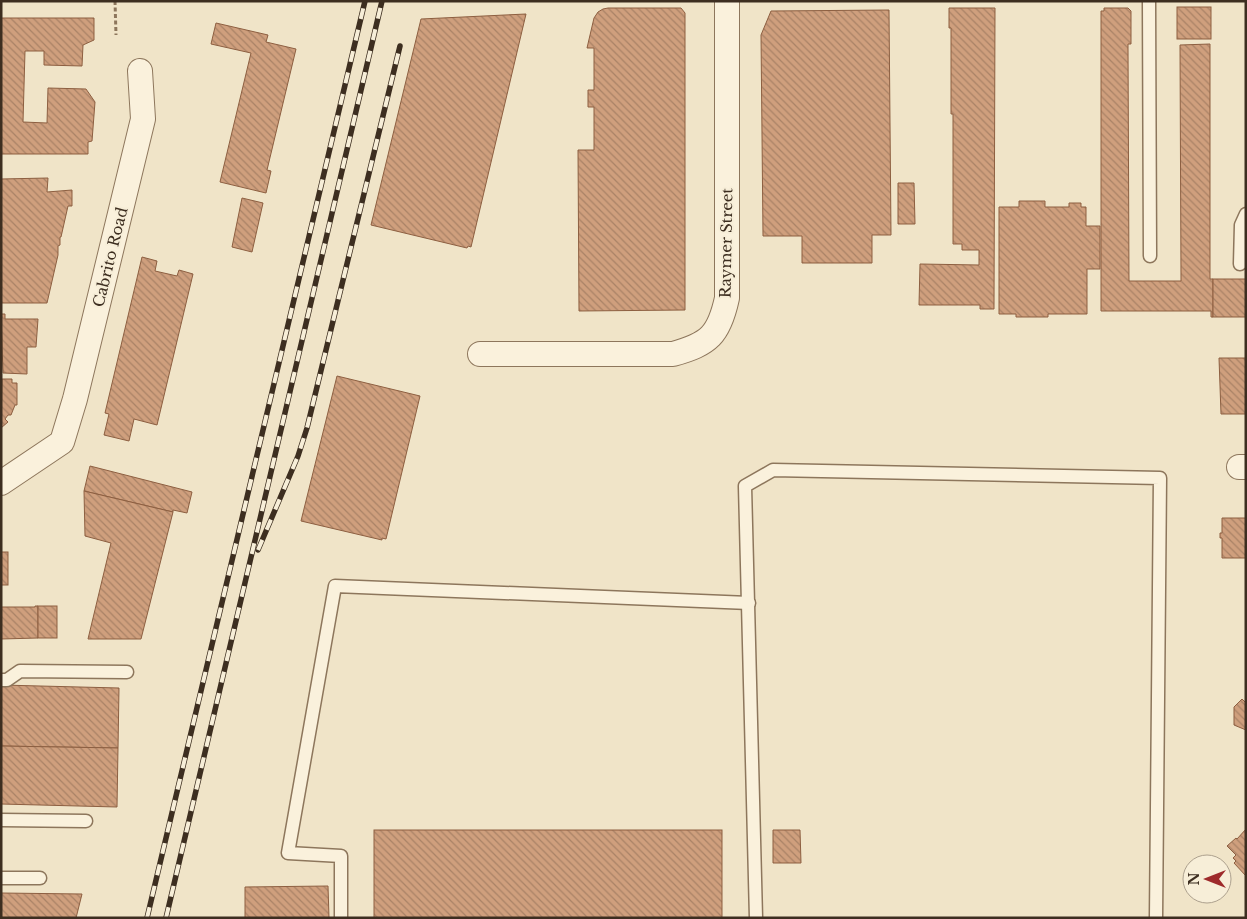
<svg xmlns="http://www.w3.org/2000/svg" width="1247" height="919" font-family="'Libre Baskerville',serif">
	<defs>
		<pattern id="building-back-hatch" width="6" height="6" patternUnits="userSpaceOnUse" patternTransform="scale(1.25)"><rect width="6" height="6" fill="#cf9f7d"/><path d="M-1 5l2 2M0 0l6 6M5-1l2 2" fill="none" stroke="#a98266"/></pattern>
	</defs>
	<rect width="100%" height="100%" fill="#f0e4c8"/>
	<g fill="url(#building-back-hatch)" stroke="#8d5f41">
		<rect x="1177" y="7" width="34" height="32"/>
		<polygon points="608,8 681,8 685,13 685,310 579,311 578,150 594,150 594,107 588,107 588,90 594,90 594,48 587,48 594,18 598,12 603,9"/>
		<polygon points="949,8 995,8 994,309 980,309 980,305 919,305 920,264 979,265 979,250 962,250 962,244 953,244 953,114 951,114 951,28 949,28"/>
		<polygon points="1104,8 1128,8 1131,11 1131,44 1128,44 1129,281 1181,281 1180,45 1210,44 1210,279 1213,279 1213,317 1211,317 1211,311 1101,311 1101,11 1104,11"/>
		<polygon points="889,10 891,235 872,235 872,263 802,263 802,236 763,236 761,35 771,11"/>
		<polygon points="526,14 471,247 468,246 467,248 371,225 421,19"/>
		<polygon points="1,18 94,18 94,40 83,45 82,66 44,65 44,51 25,51 23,122 47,123 48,88 86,89 95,102 92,141 88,142 88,154 1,154"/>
		<polygon points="216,23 268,35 266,42 296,49 267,170 271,171 266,193 220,182 251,53 211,44"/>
		<polygon points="48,178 47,192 72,190 72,206 68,206 61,237 60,237 60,245 58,246 58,255 47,303 1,303 1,179"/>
		<polygon points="898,183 914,183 915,224 898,224"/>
		<polygon points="242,198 263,203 252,252 232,247"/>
		<polygon points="1019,201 1045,201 1045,207 1069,207 1069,203 1081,203 1081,207 1086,207 1086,226 1100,226 1100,269 1087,269 1087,314 1048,314 1048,317 1016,317 1016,314 999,314 999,207 1019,207"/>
		<polygon points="142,257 157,261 155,271 177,276 179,270 193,274 157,425 134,419 129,441 104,435 109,414 105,413"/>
		<rect x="1213" y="279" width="33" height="38"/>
		<polygon points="1,314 5,314 5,319 38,319 36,347 27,347 27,374 3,373"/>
		<polygon points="1219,358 1246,358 1246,414 1221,414"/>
		<polygon points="337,376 420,396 386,539 382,538 382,540 301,521"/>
		<polygon points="2,379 12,379 12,383 17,383 17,405 15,405 11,415 8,415 5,419 8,422 1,428"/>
		<polygon points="90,466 192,492 187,513 173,510 173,512 84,491"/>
		<polygon points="84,491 173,512 141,639 88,639 111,543 85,536"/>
		<polygon points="1222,518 1246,518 1246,558 1222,558 1222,538 1220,538 1220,533 1222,533"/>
		<rect x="1" y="552" width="7" height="33"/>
		<polygon points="35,606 38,606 38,638 1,639 1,607 35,607"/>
		<rect x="38" y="606" width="19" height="32"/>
		<polygon points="1,685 119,688 118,748 1,746"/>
		<polygon points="1242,699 1246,703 1246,730 1234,725 1234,707"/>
		<polygon points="1,746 118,748 117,807 1,804"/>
		<polygon points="1246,829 1246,876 1234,863 1236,861 1233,858 1236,855 1227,846 1236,838 1237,839"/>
		<rect x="374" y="830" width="348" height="88"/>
		<polygon points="773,830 800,830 801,863 773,863"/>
		<polygon points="328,886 329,918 245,918 245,887"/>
		<polygon points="1,893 82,894 76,918 1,918"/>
	</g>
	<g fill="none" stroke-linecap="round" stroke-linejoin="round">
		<g stroke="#8d765c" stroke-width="15">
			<g id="lane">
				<polyline points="1149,1 1150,256"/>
				<polyline points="1240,264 1241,225 1246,214"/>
				<polyline points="1,680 7,680 20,671 127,672"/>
				<polyline points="1,820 86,821"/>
				<polyline points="1,878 40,878"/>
				<polyline points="341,918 341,856 288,853 335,586 749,603"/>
				<polyline points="756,918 745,486 773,470 1160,478 1156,918"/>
			</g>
		</g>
		<g stroke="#8d765c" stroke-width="26">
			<g id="street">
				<path d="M480,354H673C709,344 719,335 727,298V1"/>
				<polyline points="1239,467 1246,467"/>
				<polyline points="1,483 62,442 75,399 143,119 140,71"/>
			</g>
		</g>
		<polyline stroke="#8d765c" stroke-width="3" stroke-dasharray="4 2.5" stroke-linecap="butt" points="115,1 116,35"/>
		<use href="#lane" stroke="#faf1dc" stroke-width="12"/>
		<use href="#street" stroke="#faf1dc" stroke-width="24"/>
		<g stroke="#3d2e20" stroke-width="5.5">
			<g id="rail">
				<polyline points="258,550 298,456 307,428 400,46"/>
				<polyline points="147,918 365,1"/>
				<polyline points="166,918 382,1"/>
			</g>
		</g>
		<use href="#rail" stroke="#f7eed8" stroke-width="4" stroke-dasharray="11" stroke-linecap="butt"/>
	</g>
	<g text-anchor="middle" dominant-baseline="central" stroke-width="4" stroke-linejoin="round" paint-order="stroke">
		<g font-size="15" fill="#3d2e20" stroke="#f7eed8">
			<text transform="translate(726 243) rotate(-89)">Raymer Street</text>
			<text transform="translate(110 257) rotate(-76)">Cabrito Road</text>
		</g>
	</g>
	<rect width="1247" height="919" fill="none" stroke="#3d2e20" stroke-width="5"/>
	<g transform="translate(1207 879) rotate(270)"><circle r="24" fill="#f7eed8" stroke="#ada18e"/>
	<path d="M0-4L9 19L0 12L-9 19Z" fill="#9e2a2b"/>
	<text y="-8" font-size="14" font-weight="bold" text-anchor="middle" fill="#3d2e20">N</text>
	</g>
</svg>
